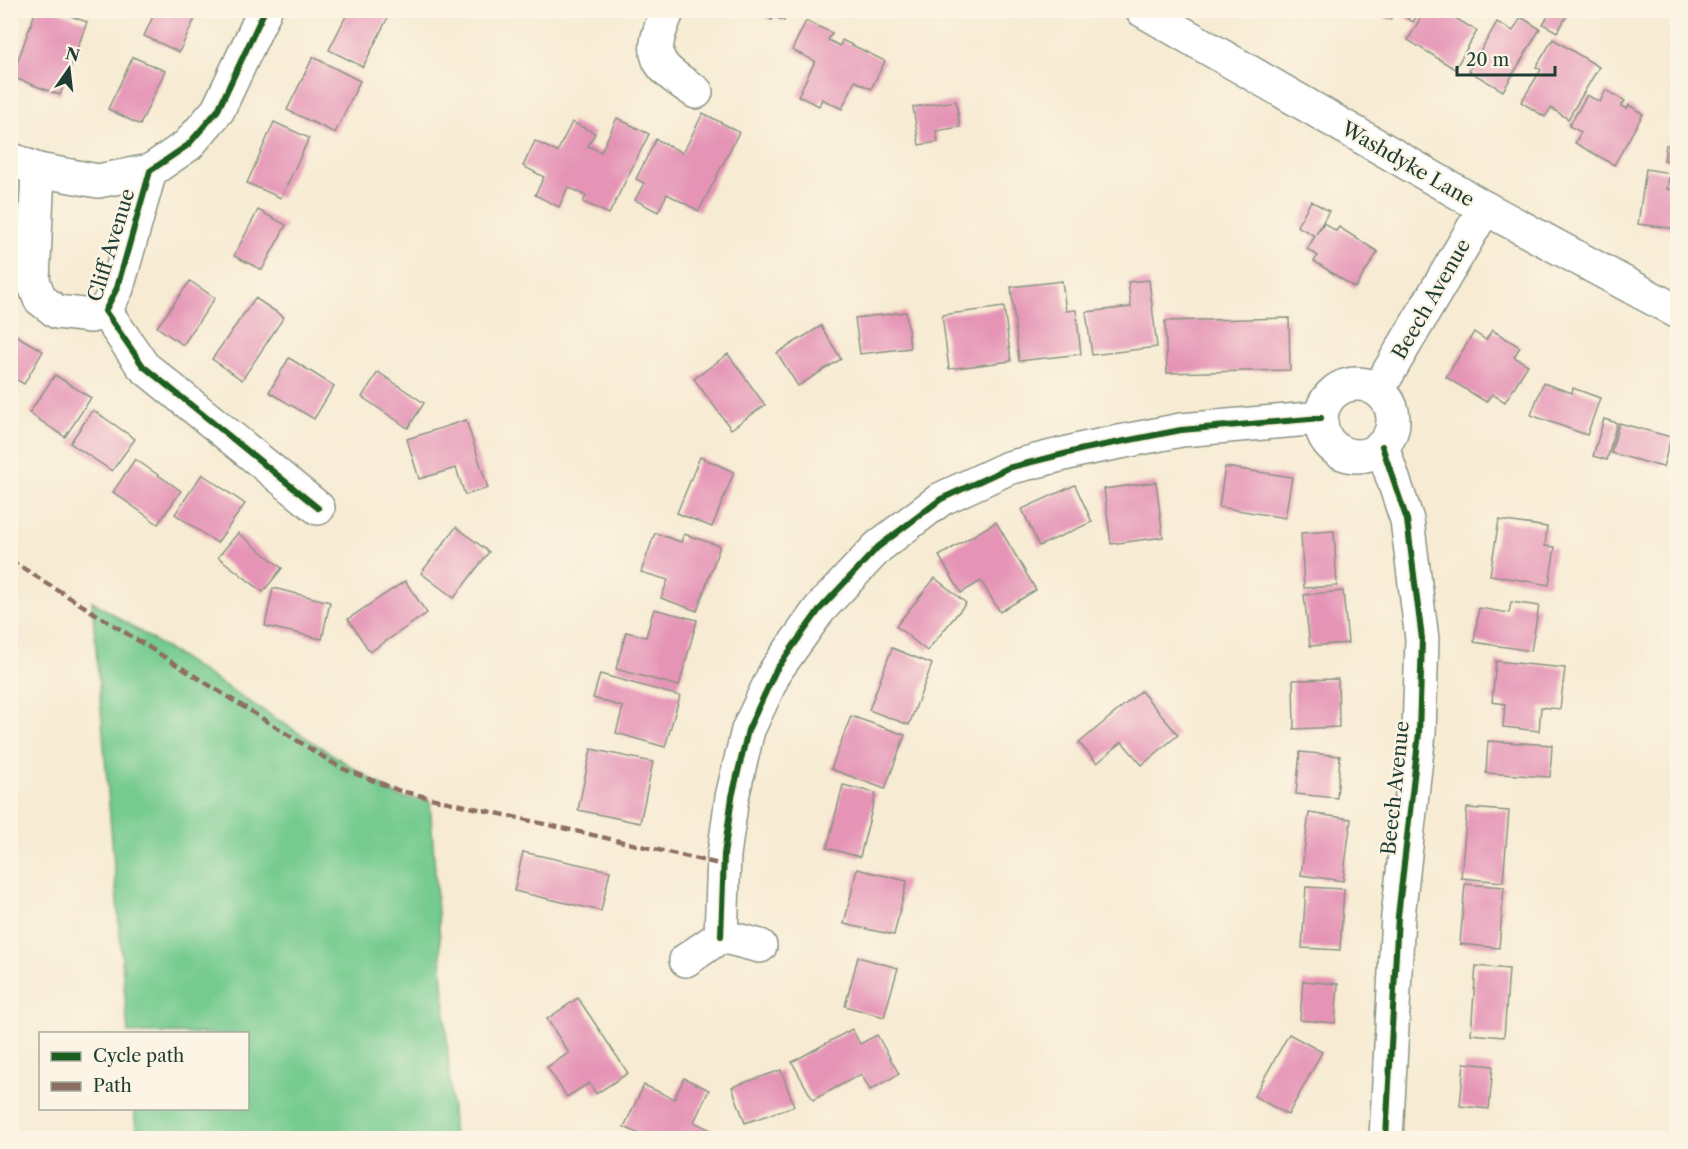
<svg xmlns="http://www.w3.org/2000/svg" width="1688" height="1149" font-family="'Libre Caslon Text',serif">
	<rect width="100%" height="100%" fill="#fcf5e5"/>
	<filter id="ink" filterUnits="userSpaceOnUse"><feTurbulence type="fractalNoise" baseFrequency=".0167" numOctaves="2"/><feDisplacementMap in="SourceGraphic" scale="12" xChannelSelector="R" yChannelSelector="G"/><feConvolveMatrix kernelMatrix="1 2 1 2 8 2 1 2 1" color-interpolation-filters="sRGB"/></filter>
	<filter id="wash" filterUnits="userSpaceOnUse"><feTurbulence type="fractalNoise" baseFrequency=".008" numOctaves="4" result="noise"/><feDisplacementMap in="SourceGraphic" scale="24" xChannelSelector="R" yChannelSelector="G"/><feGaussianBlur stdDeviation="1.35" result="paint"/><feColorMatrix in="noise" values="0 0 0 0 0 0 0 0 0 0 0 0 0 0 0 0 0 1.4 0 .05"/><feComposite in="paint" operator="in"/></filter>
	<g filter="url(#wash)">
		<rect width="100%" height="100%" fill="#f7ebd3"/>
		<polygon fill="#76cb8f" stroke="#4a8462" stroke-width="1.5" points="92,601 399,797 430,801 454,1138 137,1138 134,1109 248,1108 248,1034 128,1033"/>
		<g id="blocks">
			<g fill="#e594b6">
				<polygon points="36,10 54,10 87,22 60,95 12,77"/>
				<polygon points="156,10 199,10 179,52 144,36"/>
				<polygon points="349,10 391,11 363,67 329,50"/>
				<polygon points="751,10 789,10 784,21 774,16 772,20"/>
				<polygon points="1369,10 1395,10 1390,20"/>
				<polygon points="1402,10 1420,10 1413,22 1400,14"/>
				<polygon points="1425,10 1442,10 1477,31 1455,69 1408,40"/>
				<polygon points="1552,10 1562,10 1568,14 1557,32 1543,24"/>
				<polygon points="1521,17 1540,29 1503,91 1469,71 1497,22 1513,31"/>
				<polygon points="806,21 832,33 828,40 840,46 842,40 885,61 871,89 855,81 842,109 822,99 819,106 798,96 815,61 792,50"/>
				<polygon points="1553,39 1599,67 1568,119 1551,108 1545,117 1521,102 1541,70 1536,67"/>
				<polygon points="133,57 165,71 140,125 108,109"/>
				<polygon points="313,57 360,81 335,133 287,110"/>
				<polygon points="1606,90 1625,101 1621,106 1627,109 1629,105 1643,114 1614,165 1575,143 1581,132 1569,126 1587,95 1600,102"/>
				<polygon points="956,101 960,127 936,131 938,142 919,145 913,107"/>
				<polygon points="703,113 739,132 699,211 667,194 658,212 635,200 644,183 636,179 656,139 683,153"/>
				<polygon points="617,118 649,134 609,214 583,202 586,196 568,187 559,207 535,195 544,177 523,166 535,141 557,152 572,122 595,133 588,146 601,152"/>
				<polygon points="274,122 309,138 281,198 247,183"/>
				<polygon points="1676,126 1678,162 1664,160 1666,145 1673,147"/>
				<polygon points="1646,169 1670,173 1667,189 1678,191 1678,229 1638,224"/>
				<polygon points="1311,201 1329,211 1316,234 1324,223 1336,231 1339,227 1378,252 1355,288 1314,261 1318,256 1307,249 1315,236 1297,226"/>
				<polygon points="258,210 286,225 262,270 234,256"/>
				<polygon points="1149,280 1157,347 1092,355 1086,312 1131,307 1128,282"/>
				<polygon points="190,281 215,298 183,345 157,327"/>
				<polygon points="1062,281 1066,311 1076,310 1081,354 1019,361 1011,287"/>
				<polygon points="255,298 284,317 242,380 212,359"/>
				<polygon points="1004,307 1011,361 949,369 942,315"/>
				<polygon points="906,312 910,348 860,354 855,318"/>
				<polygon points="1289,318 1290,370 1167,373 1165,321"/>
				<polygon points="821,326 841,359 798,386 777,353"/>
				<polygon points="1492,330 1520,347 1514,357 1528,365 1505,402 1492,394 1486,402 1446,377 1474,332 1486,340"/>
				<polygon points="10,332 43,351 24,384 10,376"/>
				<polygon points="728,354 765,405 731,429 694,379"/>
				<polygon points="289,358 334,386 314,419 269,392"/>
				<polygon points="378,372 424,403 408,428 362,397"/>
				<polygon points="55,375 91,398 65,437 29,413"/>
				<polygon points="1543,383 1572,393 1573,388 1600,398 1587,435 1531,415"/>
				<polygon points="93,410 135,439 112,471 70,443"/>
				<polygon points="1604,419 1617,423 1607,460 1593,456"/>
				<polygon points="466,420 488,488 465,495 456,468 419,479 407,439"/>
				<polygon points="1619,423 1671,437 1663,467 1611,453"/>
				<polygon points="700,457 734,472 712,527 677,513"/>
				<polygon points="135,459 181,491 158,524 113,492"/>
				<polygon points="1225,467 1292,477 1285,518 1219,507"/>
				<polygon points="202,474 245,504 217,543 175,514"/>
				<polygon points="1156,482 1163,537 1111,544 1104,489"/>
				<polygon points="1075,485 1092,522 1039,546 1022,509"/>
				<polygon points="1499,520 1547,527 1545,546 1555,547 1549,585 1490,575"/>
				<polygon points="996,522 1036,590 1000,612 981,581 961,593 939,556"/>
				<polygon points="456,527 489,552 454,598 421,573"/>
				<polygon points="1334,531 1337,586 1304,588 1301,533"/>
				<polygon points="238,533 282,568 263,592 218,557"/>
				<polygon points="655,533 681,542 684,534 720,546 697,611 661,598 668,580 641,572"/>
				<polygon points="935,578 966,603 927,651 896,626"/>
				<polygon points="405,581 427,613 370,652 348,619"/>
				<polygon points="273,588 330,602 322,639 265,626"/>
				<polygon points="1343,591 1348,643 1310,646 1304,595"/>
				<polygon points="1511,602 1539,606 1531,651 1474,642 1479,608 1509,613"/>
				<polygon points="654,609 697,620 679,686 616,669 626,632 646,637"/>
				<polygon points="892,648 932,664 909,725 869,710"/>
				<polygon points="1496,661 1565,668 1560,709 1541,707 1539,731 1503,727 1505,704 1492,702"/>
				<polygon points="600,674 680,696 665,747 616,733 623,707 593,698"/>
				<polygon points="1338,679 1339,727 1294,729 1293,680"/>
				<polygon points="1141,691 1178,735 1142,765 1122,742 1097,763 1079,743"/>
				<polygon points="851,716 905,735 885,789 831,769"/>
				<polygon points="1488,741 1552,745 1550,777 1486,773"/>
				<polygon points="591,749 653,762 640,823 578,810"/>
				<polygon points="1300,752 1340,756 1337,798 1296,794"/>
				<polygon points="843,785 876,793 860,857 827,848"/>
				<polygon points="1467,808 1509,811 1503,882 1461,878"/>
				<polygon points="1309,813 1351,819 1343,881 1301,875"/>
				<polygon points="523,852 610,871 601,911 514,891"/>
				<polygon points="857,869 907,881 894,935 844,924"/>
				<polygon points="1465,884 1504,887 1499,948 1460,944"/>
				<polygon points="1306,887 1344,889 1340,950 1302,948"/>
				<polygon points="858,957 898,968 884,1017 845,1006"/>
				<polygon points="1476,966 1509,969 1504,1037 1471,1034"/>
				<polygon points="1303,981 1338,984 1335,1023 1300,1020"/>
				<polygon points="578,998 628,1073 596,1094 589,1083 567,1097 547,1067 569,1053 547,1019"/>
				<polygon points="852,1029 860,1044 877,1035 899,1074 870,1090 861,1074 813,1100 792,1062"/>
				<polygon points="1289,1034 1322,1052 1288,1115 1254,1096"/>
				<polygon points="1464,1063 1493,1066 1489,1109 1460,1106"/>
				<polygon points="781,1070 794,1106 745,1123 732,1087"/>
				<polygon points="684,1078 709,1090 694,1122 719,1134 717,1138 648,1138 624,1127 644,1085 674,1099"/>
			</g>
		</g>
	</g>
	<g filter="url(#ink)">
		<use href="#blocks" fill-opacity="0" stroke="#8b9484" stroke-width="1.5"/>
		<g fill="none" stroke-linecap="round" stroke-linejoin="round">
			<g stroke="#8b9484" stroke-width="36">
				<g id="minor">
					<polyline points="265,10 218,110 188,145 150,171 117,288 105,311 143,366 318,508"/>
					<path d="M668,10C647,58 654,64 696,92"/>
					<polyline points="1142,10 1485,208 1678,312"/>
					<polyline points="10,159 38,170"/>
					<polyline points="105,311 91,316 57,312 40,299 33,281 38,170 98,181 150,171"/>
					<circle cx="1357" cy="420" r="36"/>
					<polyline points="1378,390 1485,208"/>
					<polyline points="1382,446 1407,520 1422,639 1419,733 1398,916 1386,1138"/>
					<polyline points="721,936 724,855 732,797 748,730 776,670 819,610 878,547 941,499 1008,468 1084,449 1181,430 1321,418"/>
					<polyline points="686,960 721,936 760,946"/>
				</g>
			</g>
			<use href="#minor" stroke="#fff" stroke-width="33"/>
			<polyline stroke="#8d6e63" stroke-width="4.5" stroke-dasharray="9 4.5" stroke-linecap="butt" points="10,560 341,768 400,791 724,865"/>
			<g stroke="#fcf5e5" stroke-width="10">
				<g id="cycleway">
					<polyline points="265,10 218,110 188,145 150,171 117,288 105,311 143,366 318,508"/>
					<polyline points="1382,446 1407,520 1422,639 1419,733 1398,916 1386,1138"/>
					<polyline points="721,936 724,855 732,797 748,730 776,670 819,610 878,547 941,499 1008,468 1084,449 1181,430 1321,418"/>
				</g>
			</g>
			<use href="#cycleway" stroke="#1b5e20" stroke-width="6"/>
		</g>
	</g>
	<g text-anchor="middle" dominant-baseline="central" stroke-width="4.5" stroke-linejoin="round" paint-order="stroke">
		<g font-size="20" fill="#1f3d34" stroke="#fcf5e5">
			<text transform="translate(1408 164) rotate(30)">Washdyke Lane</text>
			<text transform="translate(111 245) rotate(-73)">Cliff Avenue</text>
			<text transform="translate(1431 299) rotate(-60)">Beech Avenue</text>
			<text transform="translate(1395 788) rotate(-84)">Beech Avenue</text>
		</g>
	</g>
	<rect width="1688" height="1149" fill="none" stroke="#fcf5e5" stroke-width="36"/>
	<rect x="39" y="1032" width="210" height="78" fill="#fcf5e5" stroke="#a4ab9e" stroke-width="1.5"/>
	<rect x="51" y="1052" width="30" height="9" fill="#1b5e20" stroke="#a4ab9e" stroke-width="1.5"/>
	<text x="93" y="1062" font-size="18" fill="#1f3d34">Cycle path</text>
	<rect x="51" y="1082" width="30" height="9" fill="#8d6e63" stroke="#a4ab9e" stroke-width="1.5"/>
	<text x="93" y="1092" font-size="18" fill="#1f3d34">Path</text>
	<g transform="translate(69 69) rotate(14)" stroke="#fcf5e5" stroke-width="4.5" paint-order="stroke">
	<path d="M0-4.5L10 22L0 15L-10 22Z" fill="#1f3d34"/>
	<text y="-9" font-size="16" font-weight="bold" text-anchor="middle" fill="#1f3d34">N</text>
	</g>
	<path d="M1457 66v9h98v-9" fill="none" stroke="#1f3d34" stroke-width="3"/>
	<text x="1466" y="66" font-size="18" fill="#1f3d34" stroke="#fcf5e5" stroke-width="4.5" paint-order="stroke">20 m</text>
</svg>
